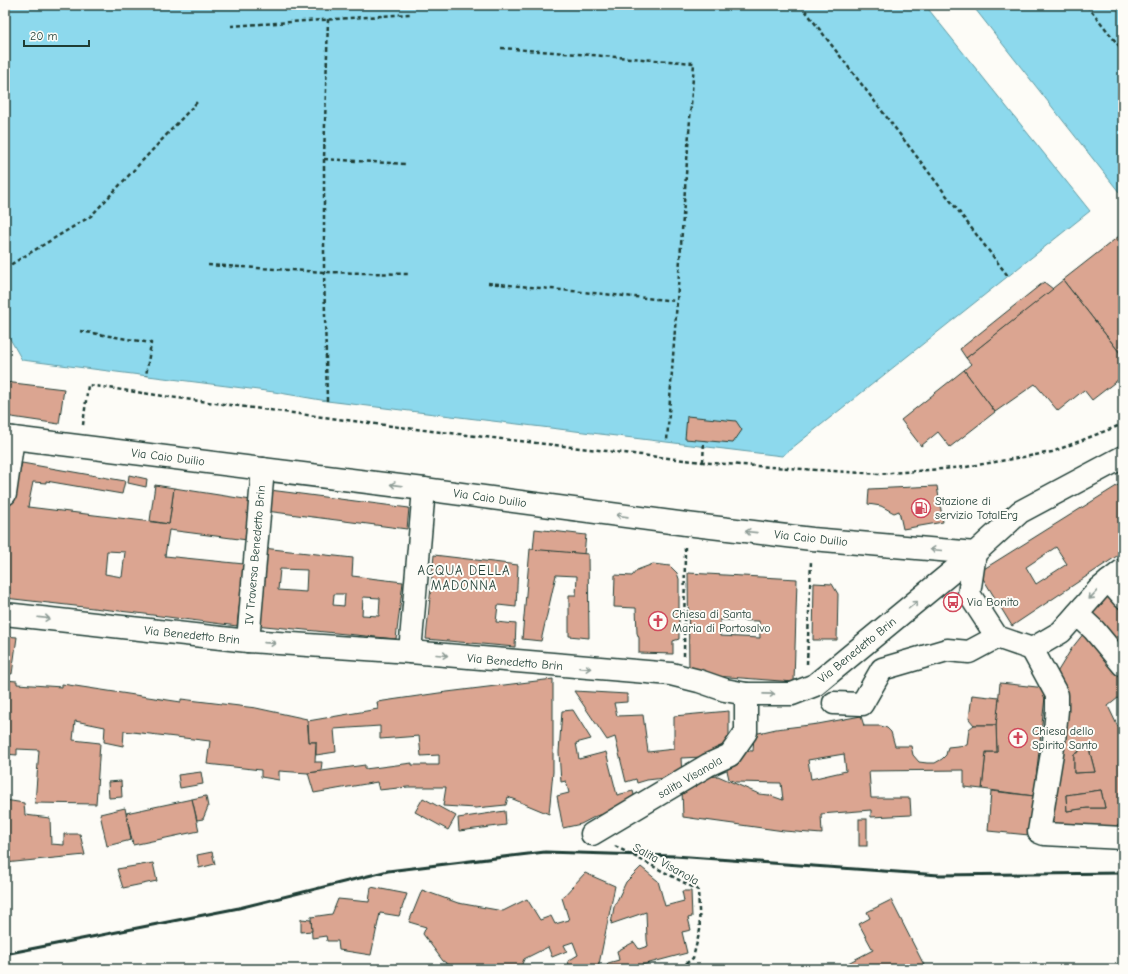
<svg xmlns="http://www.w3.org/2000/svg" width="1128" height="974" font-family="'Comic Neue',sans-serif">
	<rect width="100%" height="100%" fill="#fdfcf7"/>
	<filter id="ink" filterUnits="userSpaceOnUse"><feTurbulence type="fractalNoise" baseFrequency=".025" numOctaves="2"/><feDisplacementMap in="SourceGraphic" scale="8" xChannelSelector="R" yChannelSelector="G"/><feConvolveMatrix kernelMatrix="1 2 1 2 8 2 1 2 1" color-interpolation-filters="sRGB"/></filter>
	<g filter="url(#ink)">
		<g fill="#8dd9ed" stroke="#619ba3">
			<polygon points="5,5 925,5 1090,211 782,456 327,401 274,392 22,360 5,330"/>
			<polygon points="972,5 1123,5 1123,188 1119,192"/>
		</g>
		<g fill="#dba591" stroke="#1f3d34" fill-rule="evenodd">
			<polygon points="1123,233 1123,357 1063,280"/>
			<polygon points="1063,280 1123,357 1123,376 1092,400 1084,390 1058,411 1035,384 995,412 964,370 971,364 966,358"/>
			<polygon points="1044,282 1053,289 966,358 960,349"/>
			<polygon points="964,370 995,412 950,447 938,432 921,446 901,420"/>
			<polygon points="5,382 64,389 59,424 5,416"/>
			<polygon points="687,416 736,421 742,430 733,443 685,439"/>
			<path d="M22,463L125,481L122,494L46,481V483L33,482L28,507L169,524L174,488L251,500L247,540L169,530L165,556L244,564L237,626L137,613L5,598V538L9,504ZM107,551L125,552L122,577L105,574Z"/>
			<polygon points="129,475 147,479 146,487 128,483"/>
			<path d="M1123,482V552L1012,626L979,572ZM1056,547L1067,564L1036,584L1026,567Z"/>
			<polygon points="155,485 174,488 169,524 150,521"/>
			<polygon points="937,486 943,522 903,529 899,511 894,513 881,506 868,504 869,489"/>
			<polygon points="270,490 409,508 407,529 266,511"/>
			<polygon points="535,529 586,535 584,554 533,550"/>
			<path d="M263,548L353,558L352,576L403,582L396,639L255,625ZM280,569L307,570L306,592L278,590ZM334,594H345L344,606L333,605ZM363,597L380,598L379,616L362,615Z"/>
			<polygon points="530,549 588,554 589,638 569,636 569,595 576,595 577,576 556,575 541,641 522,639"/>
			<polygon points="434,555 518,565 516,607 498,605 496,622 516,624 515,647 426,639"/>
			<polygon points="653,564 670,566 677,573 679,579 679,639 673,641 673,654 639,653 639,638 637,633 636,608 614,607 615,575 632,576 637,570"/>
			<path d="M688,573L797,579L794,682L689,674ZM720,620L759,621L760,638L720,636Z"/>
			<polygon points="814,583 832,584 838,594 837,640 813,640"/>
			<polygon points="1123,584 1123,662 1083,621 1112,593"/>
			<path d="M1084,633L1123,677V694L1108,706L1118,727L1123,726V829L1042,828L1053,679L1072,648ZM1079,745H1088L1095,772L1074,773V754L1079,752ZM1101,790L1105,808H1087L1067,811L1066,795Z"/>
			<polygon points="5,636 17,637 12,674 5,673"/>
			<polygon points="553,679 553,772 549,814 508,797 506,805 476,808 443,806 446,787 408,787 379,790 377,782 314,793 308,773 365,765 365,769 412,763 412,765 439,765 439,755 421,756 419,736 380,739 380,726 334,729 336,752 316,755 316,742 309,742 308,721 378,709 377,702 439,693"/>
			<polygon points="5,680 17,681 17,684 62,687 62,684 181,702 181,699 256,708 307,719 309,742 316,742 315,762 322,762 321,771 308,773 279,771 279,780 261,777 261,770 207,764 210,741 124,731 123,746 104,742 105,727 75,721 73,740 100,743 96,804 35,803 39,750 17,749 17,755 5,754"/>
			<polygon points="1000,683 1046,688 1034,796 982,789 986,752 997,752 996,725"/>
			<polygon points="574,691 627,694 627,702 614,703 617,716 643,715 648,752 674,749 674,716 729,711 729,750 723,756 681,758 682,776 647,780 637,783 636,779 626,782 615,737 607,740"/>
			<polygon points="972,695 999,698 996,725 974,725 969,719"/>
			<polygon points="573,710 591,739 576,743 579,759 606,752 617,795 633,791 637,806 596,816 581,824 563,828 557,796 569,793 566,781 561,782 559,752 562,711"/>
			<path d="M861,716L864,726H881L887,728L891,732L895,746H911L913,755L919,762L927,763H935L942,759L946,755L948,747L967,745L969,729L974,725H996L997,752H986L982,789L964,787V770L869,771L871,798H910L911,815L871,817V810L821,814L822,834L784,831L683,817L682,790L696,778L718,776L759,794L769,795L783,800L781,783L736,782L729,779L725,762L735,750L753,751L754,734L776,729L818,724ZM844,754L846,771L811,779L808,760Z"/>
			<polygon points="1079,745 1088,745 1095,772 1074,773 1074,754 1079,752"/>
			<polygon points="201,772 203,784 180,788 178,775"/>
			<polygon points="121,781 122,797 109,798 108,782"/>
			<polygon points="1101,790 1105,808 1087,808 1067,811 1066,795"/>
			<polygon points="991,791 1034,796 1029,835 988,831"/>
			<polygon points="206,796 208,807 203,819 197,820 192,799"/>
			<polygon points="423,798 456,816 448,830 415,812"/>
			<polygon points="192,799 199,831 133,845 126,813"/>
			<polygon points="5,800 24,803 25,815 50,818 51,844 64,845 64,834 80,834 85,855 5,863"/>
			<polygon points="125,808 131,840 107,846 100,814"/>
			<polygon points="505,811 506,825 459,831 458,818"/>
			<rect x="859" y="819" width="8" height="27"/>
			<polygon points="212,852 215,864 199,868 197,855"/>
			<polygon points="153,863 157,881 123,888 117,869"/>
			<polygon points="641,867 658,881 665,906 684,901 682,891 691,891 692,917 688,918 691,930 682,932 687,953 627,969 606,969 608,963 619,960 617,951 634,942 639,949 648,946 647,940 646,912 611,924 614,907 626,882"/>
			<polygon points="585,873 615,886 598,969 570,969 568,961 578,955 573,942 564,945 567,951 552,957 548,947 524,959 520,969 456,969 443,961 423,934 426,927 409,922 422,890 458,903 503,911 527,899 540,920 551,916 555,924 569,920 562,898"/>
			<polygon points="371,887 407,894 399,916 380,913 371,955 339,950 338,941 327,941 326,936 312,938 311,917 332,914 338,899 369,902"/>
			<polygon points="891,900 924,965 916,969 850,969 848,963 873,950 859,924 870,918 867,912"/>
			<polygon points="301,919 311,920 312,931 301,932"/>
		</g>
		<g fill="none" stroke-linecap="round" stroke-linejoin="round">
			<g stroke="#1f3d34" stroke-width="25">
				<g id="minor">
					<polyline points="5,437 424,489 686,524 812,539 975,553"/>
					<polyline points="5,494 13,438"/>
					<polyline points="975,553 969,594 997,637 1032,649 1061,632 1099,589 1123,570"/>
					<polyline points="1109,581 1123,597"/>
					<polyline points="5,614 248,641 410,652 671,674 699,681 725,690 746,694 792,694 815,685 975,553 1020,512 1123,457"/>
					<polyline points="1077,614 1094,630 1123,665"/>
					<polyline points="248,641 263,469"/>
					<polyline points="1032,649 1057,695 1057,710 1054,741 1039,832 1044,834 1123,838"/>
					<polyline points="410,652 424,489"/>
					<polyline points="834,703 862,704 882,669 947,650 969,652 997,637"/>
					<polyline points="592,834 708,765 730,755 746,732 746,694"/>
				</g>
			</g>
			<g stroke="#1f3d34" stroke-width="2.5" stroke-dasharray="4 3" stroke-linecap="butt">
				<polyline points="801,5 1008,276"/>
				<polyline points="1087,5 1123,51"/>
				<polyline points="231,26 411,14"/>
				<polyline points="501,48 694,63 667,441"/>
				<polyline points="324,159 406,164"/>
				<polyline points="208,265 324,272 408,274"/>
				<polyline points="5,268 91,216 198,101"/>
				<polyline points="488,283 677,301"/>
				<polyline points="80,331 151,343 146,376"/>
				<polyline points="327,401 324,272 324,159 328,19"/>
				<polyline points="83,425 88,385 177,398 415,429 711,463 879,474 966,467 1052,452 1123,424"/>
				<polyline points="703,462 704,440"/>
				<polyline points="684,656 685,545"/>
				<polyline points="807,664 811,561"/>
				<polyline points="615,846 698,890 700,930 693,958 679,969"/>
			</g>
			<use href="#minor" stroke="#fdfcf7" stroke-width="22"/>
			<polyline stroke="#1f3d34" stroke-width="3" points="5,954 239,908 388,871 545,852 675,856 939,875 1123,873"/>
		</g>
		<defs><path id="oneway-shaft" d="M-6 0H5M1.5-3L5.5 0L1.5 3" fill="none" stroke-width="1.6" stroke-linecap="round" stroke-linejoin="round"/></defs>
		<g stroke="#8e9c96">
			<use href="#oneway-shaft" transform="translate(396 485) rotate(-173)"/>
			<use href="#oneway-shaft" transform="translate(622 516) rotate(-172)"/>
			<use href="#oneway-shaft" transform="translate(751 532) rotate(-174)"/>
			<use href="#oneway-shaft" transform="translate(936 550) rotate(-175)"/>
			<use href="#oneway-shaft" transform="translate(1093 595) rotate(133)"/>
			<use href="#oneway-shaft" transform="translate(913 605) rotate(-39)"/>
			<use href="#oneway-shaft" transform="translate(44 618) rotate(6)"/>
			<use href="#oneway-shaft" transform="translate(270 643) rotate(4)"/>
			<use href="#oneway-shaft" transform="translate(442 655) rotate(5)"/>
			<use href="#oneway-shaft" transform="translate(585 668) rotate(4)"/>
			<use href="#oneway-shaft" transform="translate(769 694) rotate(1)"/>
		</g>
	</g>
	<defs>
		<g id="fuel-ring" transform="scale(1)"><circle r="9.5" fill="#fdfcf7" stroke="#d1495b" stroke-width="1.5"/><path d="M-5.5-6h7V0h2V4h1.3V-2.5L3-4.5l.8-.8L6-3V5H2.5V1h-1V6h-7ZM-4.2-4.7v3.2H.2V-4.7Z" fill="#d1495b"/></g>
		<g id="bus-ring" transform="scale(1)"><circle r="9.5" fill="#fdfcf7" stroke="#d1495b" stroke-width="1.5"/><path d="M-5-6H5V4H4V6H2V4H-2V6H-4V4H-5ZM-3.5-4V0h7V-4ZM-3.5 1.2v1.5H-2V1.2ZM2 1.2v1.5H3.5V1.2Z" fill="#d1495b"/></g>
		<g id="church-ring" transform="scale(1)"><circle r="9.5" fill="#fdfcf7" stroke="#d1495b" stroke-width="1.5"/><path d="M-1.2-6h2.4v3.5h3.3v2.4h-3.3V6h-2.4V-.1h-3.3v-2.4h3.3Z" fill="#d1495b"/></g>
	</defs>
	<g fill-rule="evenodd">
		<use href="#fuel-ring" x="921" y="508"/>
		<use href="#bus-ring" x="953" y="602"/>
		<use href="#church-ring" x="658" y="621"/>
		<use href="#church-ring" x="1018" y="738"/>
	</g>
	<g text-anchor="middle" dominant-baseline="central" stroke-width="4" stroke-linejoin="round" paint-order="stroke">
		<g font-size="12" fill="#1f3d34" stroke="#fdfcf7">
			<text transform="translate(168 457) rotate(7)">Via Caio Duilio</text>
			<text transform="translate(490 498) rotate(8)">Via Caio Duilio</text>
			<text transform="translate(811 538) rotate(6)">Via Caio Duilio</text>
			<text transform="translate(255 555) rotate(-85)">IV Traversa Benedetto Brin</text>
			<text transform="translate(192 635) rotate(6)">Via Benedetto Brin</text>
			<text transform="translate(857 650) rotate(-39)">Via Benedetto Brin</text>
			<text transform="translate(515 662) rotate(5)">Via Benedetto Brin</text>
			<text transform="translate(690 777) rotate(-30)">salita Visanola</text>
			<text transform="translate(666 864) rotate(29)">Salita Visanola</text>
		</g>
		<g font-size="12" fill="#1f3d34" stroke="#fdfcf7" text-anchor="start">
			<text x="935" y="501">Stazione di<tspan x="935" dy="14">servizio TotalErg</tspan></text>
			<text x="967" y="602">Via Bonito</text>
			<text x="672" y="614">Chiesa di Santa<tspan x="672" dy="14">Maria di Portosalvo</tspan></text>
			<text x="1032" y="731">Chiesa dello<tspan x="1032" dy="14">Spirito Santo</tspan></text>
		</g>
		<g font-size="13" letter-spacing="1" fill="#1f3d34" stroke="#fdfcf7">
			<text x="464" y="570">ACQUA DELLA<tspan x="464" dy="15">MADONNA</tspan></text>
		</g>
	</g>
	<rect width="1128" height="974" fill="none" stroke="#fdfcf7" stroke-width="20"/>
	<rect x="10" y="10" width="1108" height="954" fill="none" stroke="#1f3d34" stroke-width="1.5" filter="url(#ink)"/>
	<path d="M24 40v6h65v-6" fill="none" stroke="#1f3d34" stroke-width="2"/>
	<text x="30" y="40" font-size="12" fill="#1f3d34" stroke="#fdfcf7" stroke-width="3" paint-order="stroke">20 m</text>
</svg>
